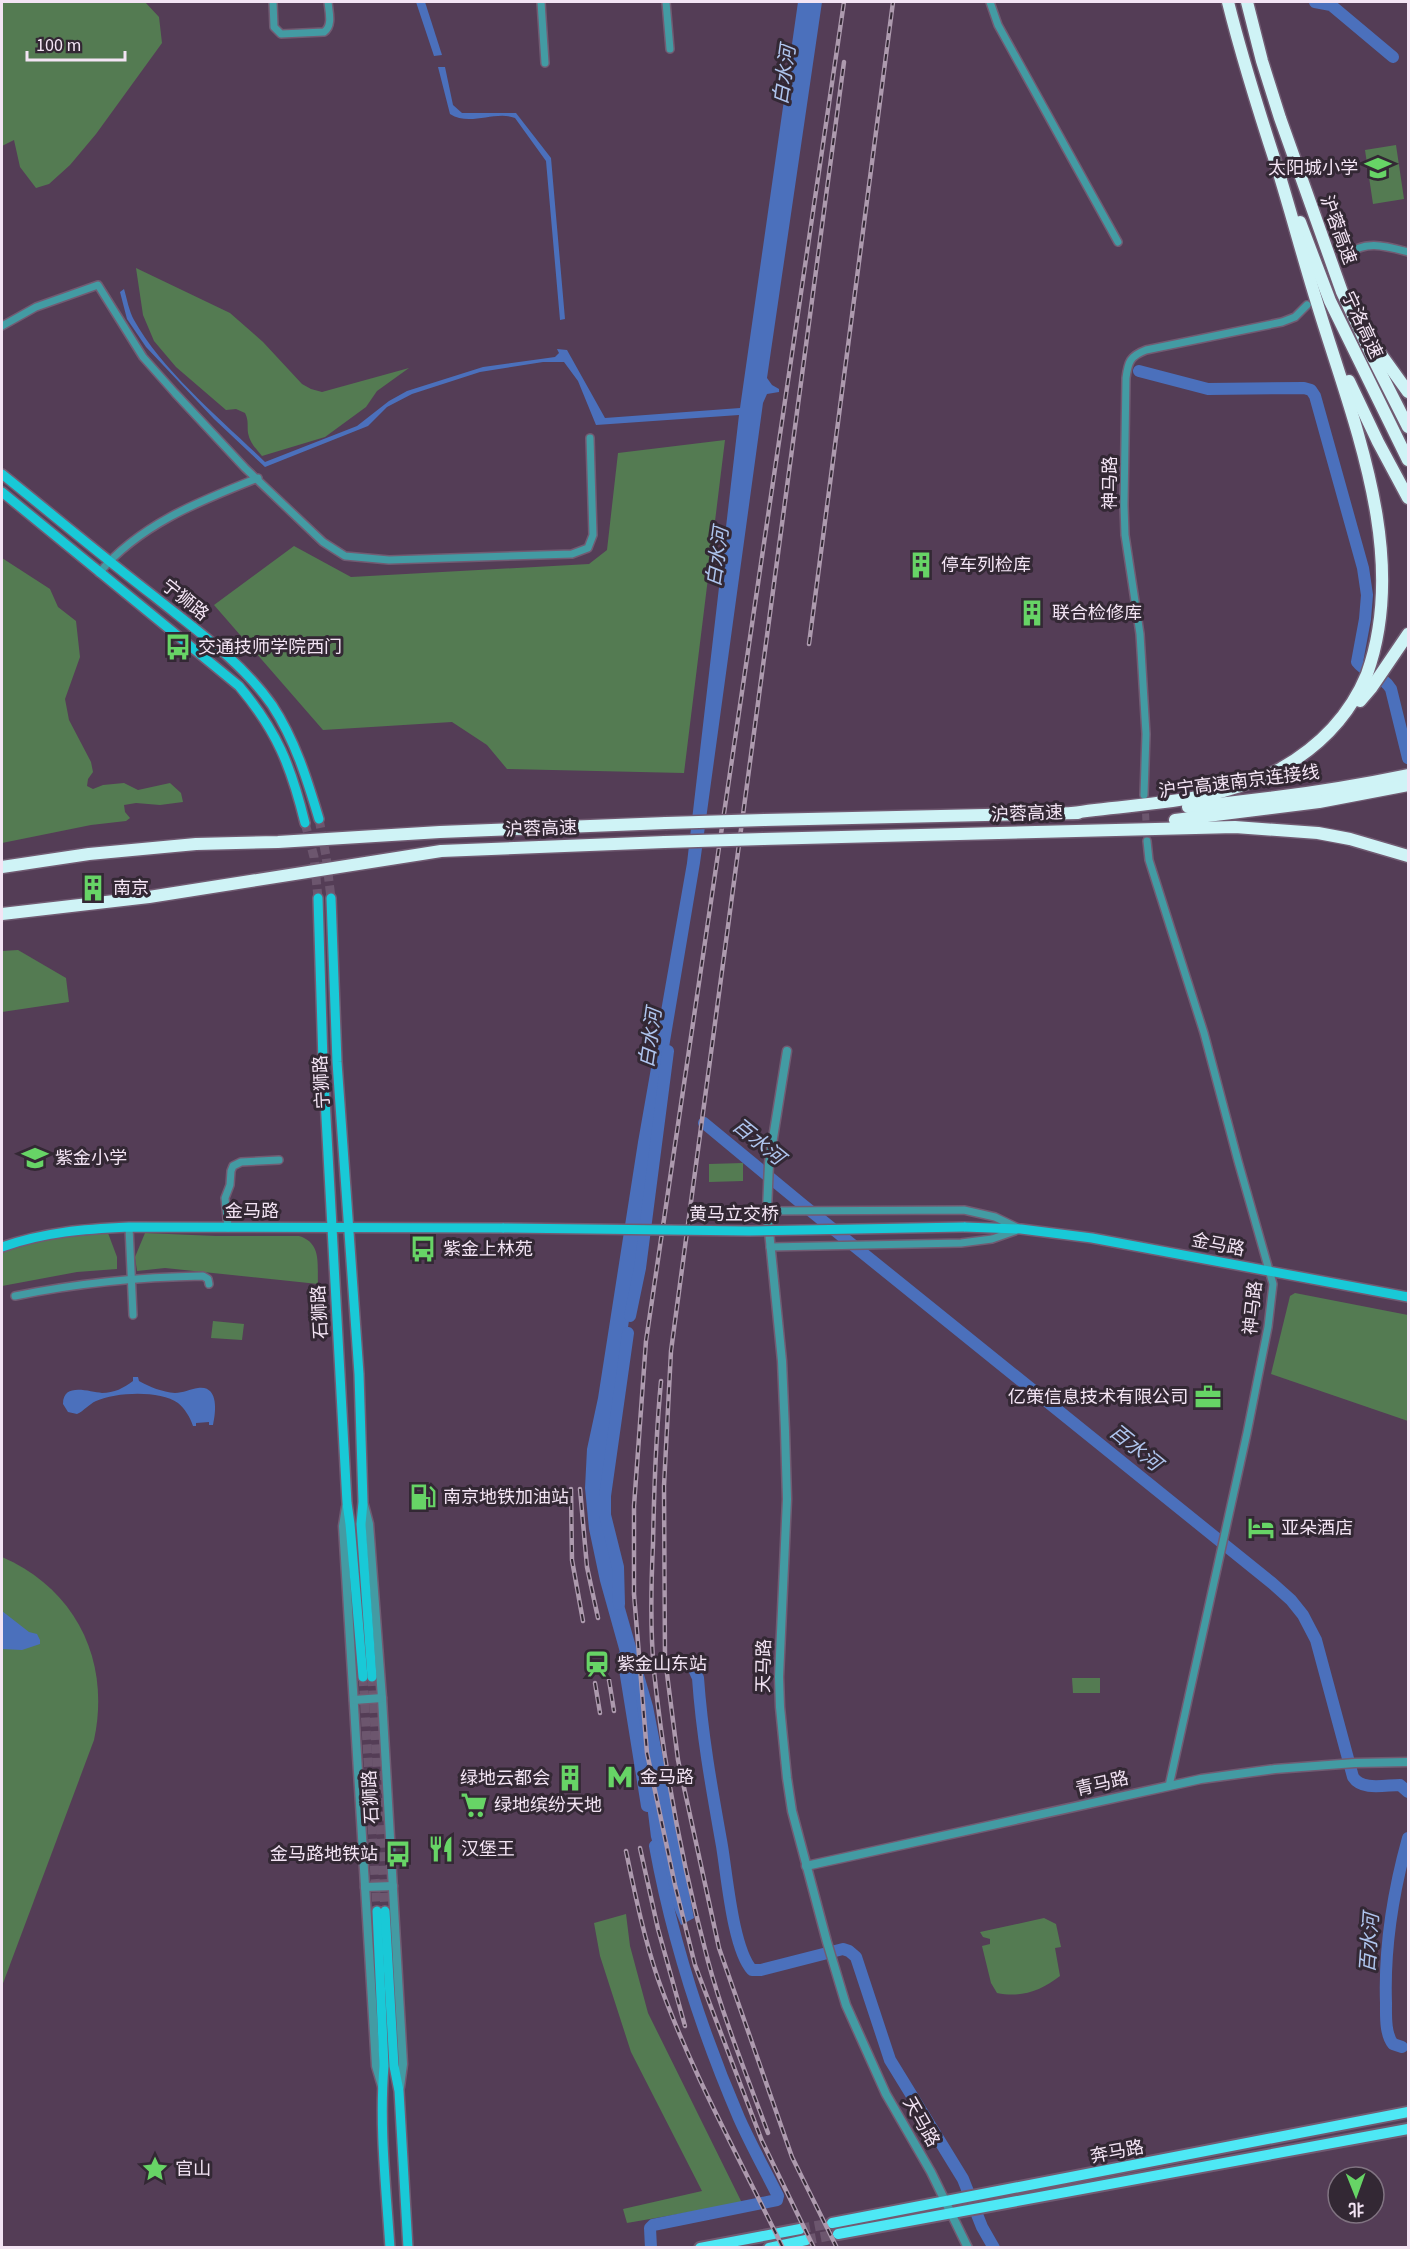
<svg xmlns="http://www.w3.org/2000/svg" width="1410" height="2249" font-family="'Source Sans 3','Noto Sans SC',sans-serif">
	<rect width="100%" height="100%" fill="#543d56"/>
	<g fill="#547b52">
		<polygon points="2,2 145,2 159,17 162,43 96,134 70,165 49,184 36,188 20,167 14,140 2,146"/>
		<polygon points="1396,145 1404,199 1373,204 1365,150"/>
		<path d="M136,268L230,313L263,342L302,384L311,389L322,392L409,368L377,391L366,407L325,437L262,456C256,449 250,443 248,433C247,426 249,421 245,413L236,409L226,410L176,367L154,341L143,315Z"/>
		<polygon points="725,440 684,773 507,769 487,745 452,722 323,730 214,605 294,546 351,577 589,564 607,550 618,453"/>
		<polygon points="2,558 50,589 58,607 76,621 80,657 65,699 69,720 91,762 93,772 88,779 87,786 93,789 103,785 124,783 138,790 170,783 181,793 183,802 160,805 136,803 124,805 125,812 130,818 126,821 91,825 2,843"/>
		<polygon points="18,950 66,978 69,1002 2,1012 2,951"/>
		<polygon points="743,1163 743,1181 709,1182 709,1164"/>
		<polygon points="108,1233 117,1257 117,1269 77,1272 2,1286 2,1249 27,1241"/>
		<path d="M145,1233L216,1236H299C322,1243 317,1264 318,1284L165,1268L137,1271L135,1257Z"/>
		<polygon points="1295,1293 1408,1315 1408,1421 1271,1374 1290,1296"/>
		<polygon points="213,1321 244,1324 242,1340 211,1338"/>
		<path d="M2,1557C76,1589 111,1661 94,1740L2,1986Z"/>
		<polygon points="1072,1678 1100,1678 1100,1693 1073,1693"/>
		<polygon points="626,1914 630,1946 648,2013 742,2203 627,2223 623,2209 702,2191 631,2052 600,1956 594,1923"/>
		<path d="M1044,1918L1056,1924L1061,1947L1055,1948L1060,1976C1041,1991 1021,1998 997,1993L991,1983L982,1946L990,1944V1939L983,1937L980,1932Z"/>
	</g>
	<g fill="#4b70bc">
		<polygon points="416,2 425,2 442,55 434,56"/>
		<path d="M798,2H822L767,378L772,385L779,389V392L767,394L763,403L700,863L659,1107L605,1491L607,1535L615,1573L653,1706L694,1918L681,1925L665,1886L651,1837L638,1732L631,1692L600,1581L589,1529L585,1488L587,1449L598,1398L638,1142L687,863L739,415L596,425L578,381L564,362H543L480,372L412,394L387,407L368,426L265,467L214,419L146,347L127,319L120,292L124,289C127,299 129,311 134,320C163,372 223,421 265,462L357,426L389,401L407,391L483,367L555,357L559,353L557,349L567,350L605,418L740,408Z"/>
		<path d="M438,67H445L453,105L462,113H516L551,158L565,319L560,320L546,161L515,118C495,110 470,127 450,114Z"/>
		<path d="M133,1377H138L139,1381C150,1387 162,1392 175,1393C183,1393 190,1389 198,1388C219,1385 216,1412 213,1425H209V1422L196,1423V1426H193C190,1417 185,1409 178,1403C160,1390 116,1392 96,1401C89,1404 84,1411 77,1414L68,1412L63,1404C63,1382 89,1392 102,1393C114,1393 124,1388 133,1381Z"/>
		<polygon points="2,1611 29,1632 37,1634 40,1640 40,1644 22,1650 2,1649"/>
	</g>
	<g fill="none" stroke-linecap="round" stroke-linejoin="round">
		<g stroke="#4b70bc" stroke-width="12">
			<polyline points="1315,2 1331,5 1393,57"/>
			<path d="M1139,371L1208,389L1304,388L1311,390L1315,396L1363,568L1367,595L1365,619L1357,662C1366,674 1383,675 1391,689L1408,758"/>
			<path d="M704,1123L802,1204L1272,1583L1291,1600L1303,1615L1316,1640L1353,1777C1362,1791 1385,1785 1400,1785L1408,1792"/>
			<polyline points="630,1316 640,1268 668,1051"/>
			<polyline points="619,1604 618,1567 605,1515 605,1496 628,1333"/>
			<polyline points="623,1657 647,1806"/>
			<path d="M679,1661L693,1667L698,1678C702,1735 712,1790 722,1846C727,1876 733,1949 752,1970H761L843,1949L849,1951L856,1957L890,2060L963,2179L982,2227L994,2248"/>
			<path d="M1402,2047L1393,2044C1385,2034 1386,2015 1386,2003C1384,1946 1393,1892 1408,1838"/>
			<path d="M651,2248L650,2228L653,2225L777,2200L778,2196C765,2170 751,2145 739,2118C702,2032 672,1939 655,1846"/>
		</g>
		<polyline stroke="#6c566e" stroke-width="7" stroke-dasharray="7 3.5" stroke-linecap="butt" points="1145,803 1147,841"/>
		<g stroke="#6c566e" stroke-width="9" stroke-dasharray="9 4.5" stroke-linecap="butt">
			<polyline points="319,819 326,856 331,898"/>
			<polyline points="305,823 314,857 318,898"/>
			<polyline points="363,1677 377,1911"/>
			<polyline points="372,1677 385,1911"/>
		</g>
		<g stroke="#6c566e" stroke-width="10" stroke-dasharray="10 5" stroke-linecap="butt">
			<polyline points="800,2229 832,2223"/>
			<polyline points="806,2240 838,2234"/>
		</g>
		<g stroke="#715b72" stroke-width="10">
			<g id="minor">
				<path d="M273,2L274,27L281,34L324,32C333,26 329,12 328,2"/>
				<polyline points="541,2 545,63"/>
				<polyline points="666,2 670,49"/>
				<polyline points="990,2 998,25 1118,242"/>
				<path d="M1345,257C1363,239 1386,246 1408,252"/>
				<polyline points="2,326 36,307 98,285 143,357 175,393 245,468 323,542 345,556 389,560 572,554 588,548 593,535 590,438"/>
				<path d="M99,573C140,524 200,501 258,478"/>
				<path d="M1144,795L1146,734L1140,634L1125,535L1124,505L1126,378C1128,362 1130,356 1146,350L1282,322L1295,317L1307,305"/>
				<polyline points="1147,841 1149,860 1204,1033 1238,1161 1273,1284 1268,1327 1247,1433 1169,1786"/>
				<polyline points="767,1211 964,1210 995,1217 1018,1228"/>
				<polyline points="129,1227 133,1315"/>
				<polyline points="228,1228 225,1198 230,1185 231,1171 233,1166 241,1162 279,1160"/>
				<polyline points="770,1247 961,1243 992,1239 1015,1231"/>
				<path d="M15,1296C78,1283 139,1277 203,1276L208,1279L209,1284"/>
			</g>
		</g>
		<g stroke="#715b72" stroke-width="11">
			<g id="tertiary">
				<polyline points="787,1051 769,1163 767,1211 782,1361 785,1431 787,1499 779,1677 780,1707 787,1778 792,1811 827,1942 846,2005 886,2094 931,2172 968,2248"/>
				<polyline points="364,1505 369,1524 382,1698 403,2064 400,2087"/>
				<polyline points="346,1507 343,1526 376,2066 382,2086"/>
				<polyline points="354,1700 382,1698"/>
				<polyline points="806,1866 1201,1779 1275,1769 1355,1763 1408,1762"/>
				<polyline points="365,1887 393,1886"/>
			</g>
		</g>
		<g stroke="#715b72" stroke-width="12">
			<g id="secondary">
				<path d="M2,474C53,515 103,557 155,597C196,630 242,662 272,705C295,740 307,779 319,819"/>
				<path d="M2,492L239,686C277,731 291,766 305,823"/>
				<polyline points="318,898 323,1062 347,1503 350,1524 363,1677"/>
				<polyline points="331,898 337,1062 359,1374 363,1502 361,1524 372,1677"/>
				<polyline points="964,1227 1021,1229 1092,1238 1408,1297"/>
				<path d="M2,1247C44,1232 85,1229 129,1227L504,1228"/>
				<path d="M377,1911L384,2066C379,2126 386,2187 390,2248"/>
				<polyline points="385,1911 394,2066 399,2091 408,2248"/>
			</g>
		</g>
		<g stroke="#715b72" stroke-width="14">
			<g id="primary">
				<polyline points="832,2223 1408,2112"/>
				<polyline points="838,2234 1408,2129"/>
				<polyline points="700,2248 800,2229"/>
				<polyline points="769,2248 806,2240"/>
			</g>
		</g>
		<g stroke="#715b72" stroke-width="15">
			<g id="motorway">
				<polyline points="1247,2 1262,61 1280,118 1342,292 1372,356 1408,427"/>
				<polyline points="1300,222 1330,301 1408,460"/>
				<polyline points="1372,342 1408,392"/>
				<polyline points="1349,381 1378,442 1408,498"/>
				<polyline points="1360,701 1372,687 1408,634"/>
				<path d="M1188,807C1262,800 1336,790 1408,775"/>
				<path d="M1072,813C1145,802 1212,805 1280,769C1319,747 1350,715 1367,674C1410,554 1352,419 1317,303C1303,258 1291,212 1277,167C1259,112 1242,58 1228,2"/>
				<polyline points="764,820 1078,813"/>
				<polyline points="1175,820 1319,802 1408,785"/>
				<polyline points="763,839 1235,827 1318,833 1350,839 1408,856"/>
				<polyline points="2,867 89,854 196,844 278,842 440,832 666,823"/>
				<polyline points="2,914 149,897 441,851 665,842"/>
			</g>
		</g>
		<use href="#minor" stroke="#439ba3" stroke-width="7"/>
		<use href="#tertiary" stroke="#439ba3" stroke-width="8"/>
		<use href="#secondary" stroke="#19c9d7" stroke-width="9"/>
		<use href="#primary" stroke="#4ee8f5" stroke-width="10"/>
		<use href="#motorway" stroke="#cff3f6" stroke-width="12"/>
		<g stroke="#ad9aae" stroke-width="4.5">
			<g id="rail">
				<polyline points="809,644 893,2"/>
				<path d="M661,1381C656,1435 654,1489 653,1544C651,1586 650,1629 654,1671C664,1768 683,1867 708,1961C724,2020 747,2076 768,2133"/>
				<polyline points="571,1489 572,1560 583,1621"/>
				<polyline points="580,1489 587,1567 598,1618"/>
				<polyline points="609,1680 614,1711"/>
				<polyline points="595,1683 600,1713"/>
				<polyline points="640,1848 658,1929 685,2026"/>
				<path d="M626,1851C635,1894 644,1938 658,1979C691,2072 740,2159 783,2248"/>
				<polyline points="814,2248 762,2141 695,1965 675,1885 647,1753 634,1594 634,1506 646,1341 844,2"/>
				<polyline points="837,2248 792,2157 719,1948 678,1760 665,1658 664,1486 671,1351 844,62"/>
			</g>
		</g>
		<use href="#rail" stroke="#332834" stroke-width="2" stroke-dasharray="7" stroke-linecap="butt"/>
		<g stroke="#715b72" stroke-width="12" stroke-linecap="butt">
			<polyline id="secondary-bridge" points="504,1228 749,1231 964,1227"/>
		</g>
		<g stroke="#715b72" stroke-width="15" stroke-linecap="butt">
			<g id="motorway-bridge">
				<polyline points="666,823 764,820"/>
				<polyline points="665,842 763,839"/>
			</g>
		</g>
		<use href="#secondary-bridge" stroke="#19c9d7" stroke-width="9"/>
		<use href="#motorway-bridge" stroke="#cff3f6" stroke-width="12"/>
	</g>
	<defs>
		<g id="school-bare" transform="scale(2.07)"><path d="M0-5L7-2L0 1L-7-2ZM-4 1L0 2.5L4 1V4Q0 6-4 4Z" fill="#67d466" stroke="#332834" stroke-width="2.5" paint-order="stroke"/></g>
		<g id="building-bare" transform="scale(2.07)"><path d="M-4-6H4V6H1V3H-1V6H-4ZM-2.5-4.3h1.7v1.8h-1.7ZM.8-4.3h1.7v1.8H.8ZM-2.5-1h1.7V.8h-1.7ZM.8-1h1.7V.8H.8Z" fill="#67d466" stroke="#332834" stroke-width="2.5" paint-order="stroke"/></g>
		<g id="bus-bare" transform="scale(2.07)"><path d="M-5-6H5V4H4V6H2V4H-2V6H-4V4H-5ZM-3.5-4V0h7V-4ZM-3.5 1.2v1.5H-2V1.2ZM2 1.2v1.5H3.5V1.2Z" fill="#67d466" stroke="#332834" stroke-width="2.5" paint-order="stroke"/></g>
		<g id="office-bare" transform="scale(2.07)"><path d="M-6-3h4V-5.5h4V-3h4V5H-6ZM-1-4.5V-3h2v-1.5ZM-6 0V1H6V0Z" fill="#67d466" stroke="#332834" stroke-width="2.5" paint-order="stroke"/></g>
		<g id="fuel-bare" transform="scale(2.07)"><path d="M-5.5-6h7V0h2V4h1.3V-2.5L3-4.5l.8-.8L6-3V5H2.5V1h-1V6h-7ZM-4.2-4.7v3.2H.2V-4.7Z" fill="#67d466" stroke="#332834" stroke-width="2.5" paint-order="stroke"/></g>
		<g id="hotel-bare" transform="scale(2.07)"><path d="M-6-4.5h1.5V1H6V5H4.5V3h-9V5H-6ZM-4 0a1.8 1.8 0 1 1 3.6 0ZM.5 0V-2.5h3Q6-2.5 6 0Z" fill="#67d466" stroke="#332834" stroke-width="2.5" paint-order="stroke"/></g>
		<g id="station-bare" transform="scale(2.07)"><path d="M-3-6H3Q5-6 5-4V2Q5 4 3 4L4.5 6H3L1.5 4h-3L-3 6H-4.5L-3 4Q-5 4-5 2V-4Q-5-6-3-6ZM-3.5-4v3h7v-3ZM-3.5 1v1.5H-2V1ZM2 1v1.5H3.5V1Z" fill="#67d466" stroke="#332834" stroke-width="2.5" paint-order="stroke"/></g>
		<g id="metro-bare" transform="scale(2.07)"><path d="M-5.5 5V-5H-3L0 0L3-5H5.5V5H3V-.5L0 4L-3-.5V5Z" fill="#67d466" stroke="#332834" stroke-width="2.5" paint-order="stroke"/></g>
		<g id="supermarket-bare" transform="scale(2.07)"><path d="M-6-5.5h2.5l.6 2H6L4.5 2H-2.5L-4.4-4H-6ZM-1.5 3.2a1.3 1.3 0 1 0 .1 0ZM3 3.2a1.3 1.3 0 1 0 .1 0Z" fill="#67d466" stroke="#332834" stroke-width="2.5" paint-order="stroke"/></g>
		<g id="restaurant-bare" transform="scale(2.07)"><path d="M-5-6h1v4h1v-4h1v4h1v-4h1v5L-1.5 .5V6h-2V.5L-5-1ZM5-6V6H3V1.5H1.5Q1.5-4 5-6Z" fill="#67d466" stroke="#332834" stroke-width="2.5" paint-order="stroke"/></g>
		<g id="sight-bare" transform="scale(2.07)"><path d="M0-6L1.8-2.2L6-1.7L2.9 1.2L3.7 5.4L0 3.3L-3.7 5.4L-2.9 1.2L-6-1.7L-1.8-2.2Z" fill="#67d466" stroke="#332834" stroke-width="2.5" paint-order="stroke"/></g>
	</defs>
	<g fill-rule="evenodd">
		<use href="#school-bare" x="1378" y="168"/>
		<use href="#building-bare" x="921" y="565"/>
		<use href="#building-bare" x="1032" y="613"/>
		<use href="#bus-bare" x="178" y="647"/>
		<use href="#building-bare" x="93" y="888"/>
		<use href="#school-bare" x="35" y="1158"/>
		<use href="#bus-bare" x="423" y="1249"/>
		<use href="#office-bare" x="1208" y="1397"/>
		<use href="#fuel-bare" x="423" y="1497"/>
		<use href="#hotel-bare" x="1261" y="1528"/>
		<use href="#station-bare" x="597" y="1664"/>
		<use href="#metro-bare" x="620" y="1777"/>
		<use href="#building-bare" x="570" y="1778"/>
		<use href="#supermarket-bare" x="474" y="1805"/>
		<use href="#restaurant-bare" x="441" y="1849"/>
		<use href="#bus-bare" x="398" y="1854"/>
		<use href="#sight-bare" x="155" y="2169"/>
	</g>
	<g text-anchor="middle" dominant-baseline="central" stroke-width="6" stroke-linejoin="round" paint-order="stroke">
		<g font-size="18" fill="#f3e4f4" stroke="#332834" text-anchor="start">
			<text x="1358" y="168" text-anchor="end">太阳城小学</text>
			<text x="941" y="565">停车列检库</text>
			<text x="1052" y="613">联合检修库</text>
			<text x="198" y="647">交通技师学院西门</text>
			<text x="113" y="888">南京</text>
			<text x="55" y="1158">紫金小学</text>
			<text x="443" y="1249">紫金上林苑</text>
			<text x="1188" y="1397" text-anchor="end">亿策信息技术有限公司</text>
			<text x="443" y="1497">南京地铁加油站</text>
			<text x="1281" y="1528">亚朵酒店</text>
			<text x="617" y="1664">紫金山东站</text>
			<text x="640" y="1777">金马路</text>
			<text x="550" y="1778" text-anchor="end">绿地云都会</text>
			<text x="494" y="1805">绿地缤纷天地</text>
			<text x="461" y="1849">汉堡王</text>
			<text x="378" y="1854" text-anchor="end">金马路地铁站</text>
			<text x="175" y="2169">官山</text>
		</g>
		<g font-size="18" fill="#f3e4f4" stroke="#332834">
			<text transform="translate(1338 230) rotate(70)">沪蓉高速</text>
			<text transform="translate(1362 325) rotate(65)">宁洛高速</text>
			<text transform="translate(1110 483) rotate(-90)">神马路</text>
			<text transform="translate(185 600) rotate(39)">宁狮路</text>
			<text transform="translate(1239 782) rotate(-7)">沪宁高速南京连接线</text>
			<text transform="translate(1027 814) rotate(-2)">沪蓉高速</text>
			<text transform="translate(541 829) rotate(-2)">沪蓉高速</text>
			<text transform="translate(322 1082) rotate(-93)">宁狮路</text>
			<text x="252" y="1211">金马路</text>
			<text x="734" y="1214">黄马立交桥</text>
			<text transform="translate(1218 1245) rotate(11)">金马路</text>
			<text transform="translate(1253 1308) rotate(-84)">神马路</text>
			<text transform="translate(320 1312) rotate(-93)">石狮路</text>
			<text transform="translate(764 1666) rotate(-89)">天马路</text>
			<text transform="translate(1102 1784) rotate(-13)">青马路</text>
			<text transform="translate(371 1797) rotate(-93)">石狮路</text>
			<text transform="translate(921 2122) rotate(60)">天马路</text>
			<text transform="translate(1117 2152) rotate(-11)">奔马路</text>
		</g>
		<g font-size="20" font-style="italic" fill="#afc5ee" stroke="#332834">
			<text transform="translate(785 75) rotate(-82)">白水河</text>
			<text transform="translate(718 557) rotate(-82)">白水河</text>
			<text transform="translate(651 1038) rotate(-82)">白水河</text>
			<text transform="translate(758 1142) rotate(39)">百水河</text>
			<text transform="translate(1135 1448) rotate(39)">百水河</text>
			<text transform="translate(1370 1943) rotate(-86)">百水河</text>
		</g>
	</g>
	<rect width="1410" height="2249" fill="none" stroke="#f3e4f4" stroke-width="6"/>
	<g transform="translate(1356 2195) rotate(179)"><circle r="28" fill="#332834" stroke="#807381" stroke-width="1.5"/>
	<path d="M0-4.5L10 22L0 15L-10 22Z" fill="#67d466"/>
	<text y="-9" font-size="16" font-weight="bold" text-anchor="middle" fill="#f3e4f4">北</text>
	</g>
	<path d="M27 51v9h98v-9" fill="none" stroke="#f3e4f4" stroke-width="3"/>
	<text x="36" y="51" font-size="18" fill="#f3e4f4" stroke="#332834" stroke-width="4.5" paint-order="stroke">100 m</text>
</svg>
